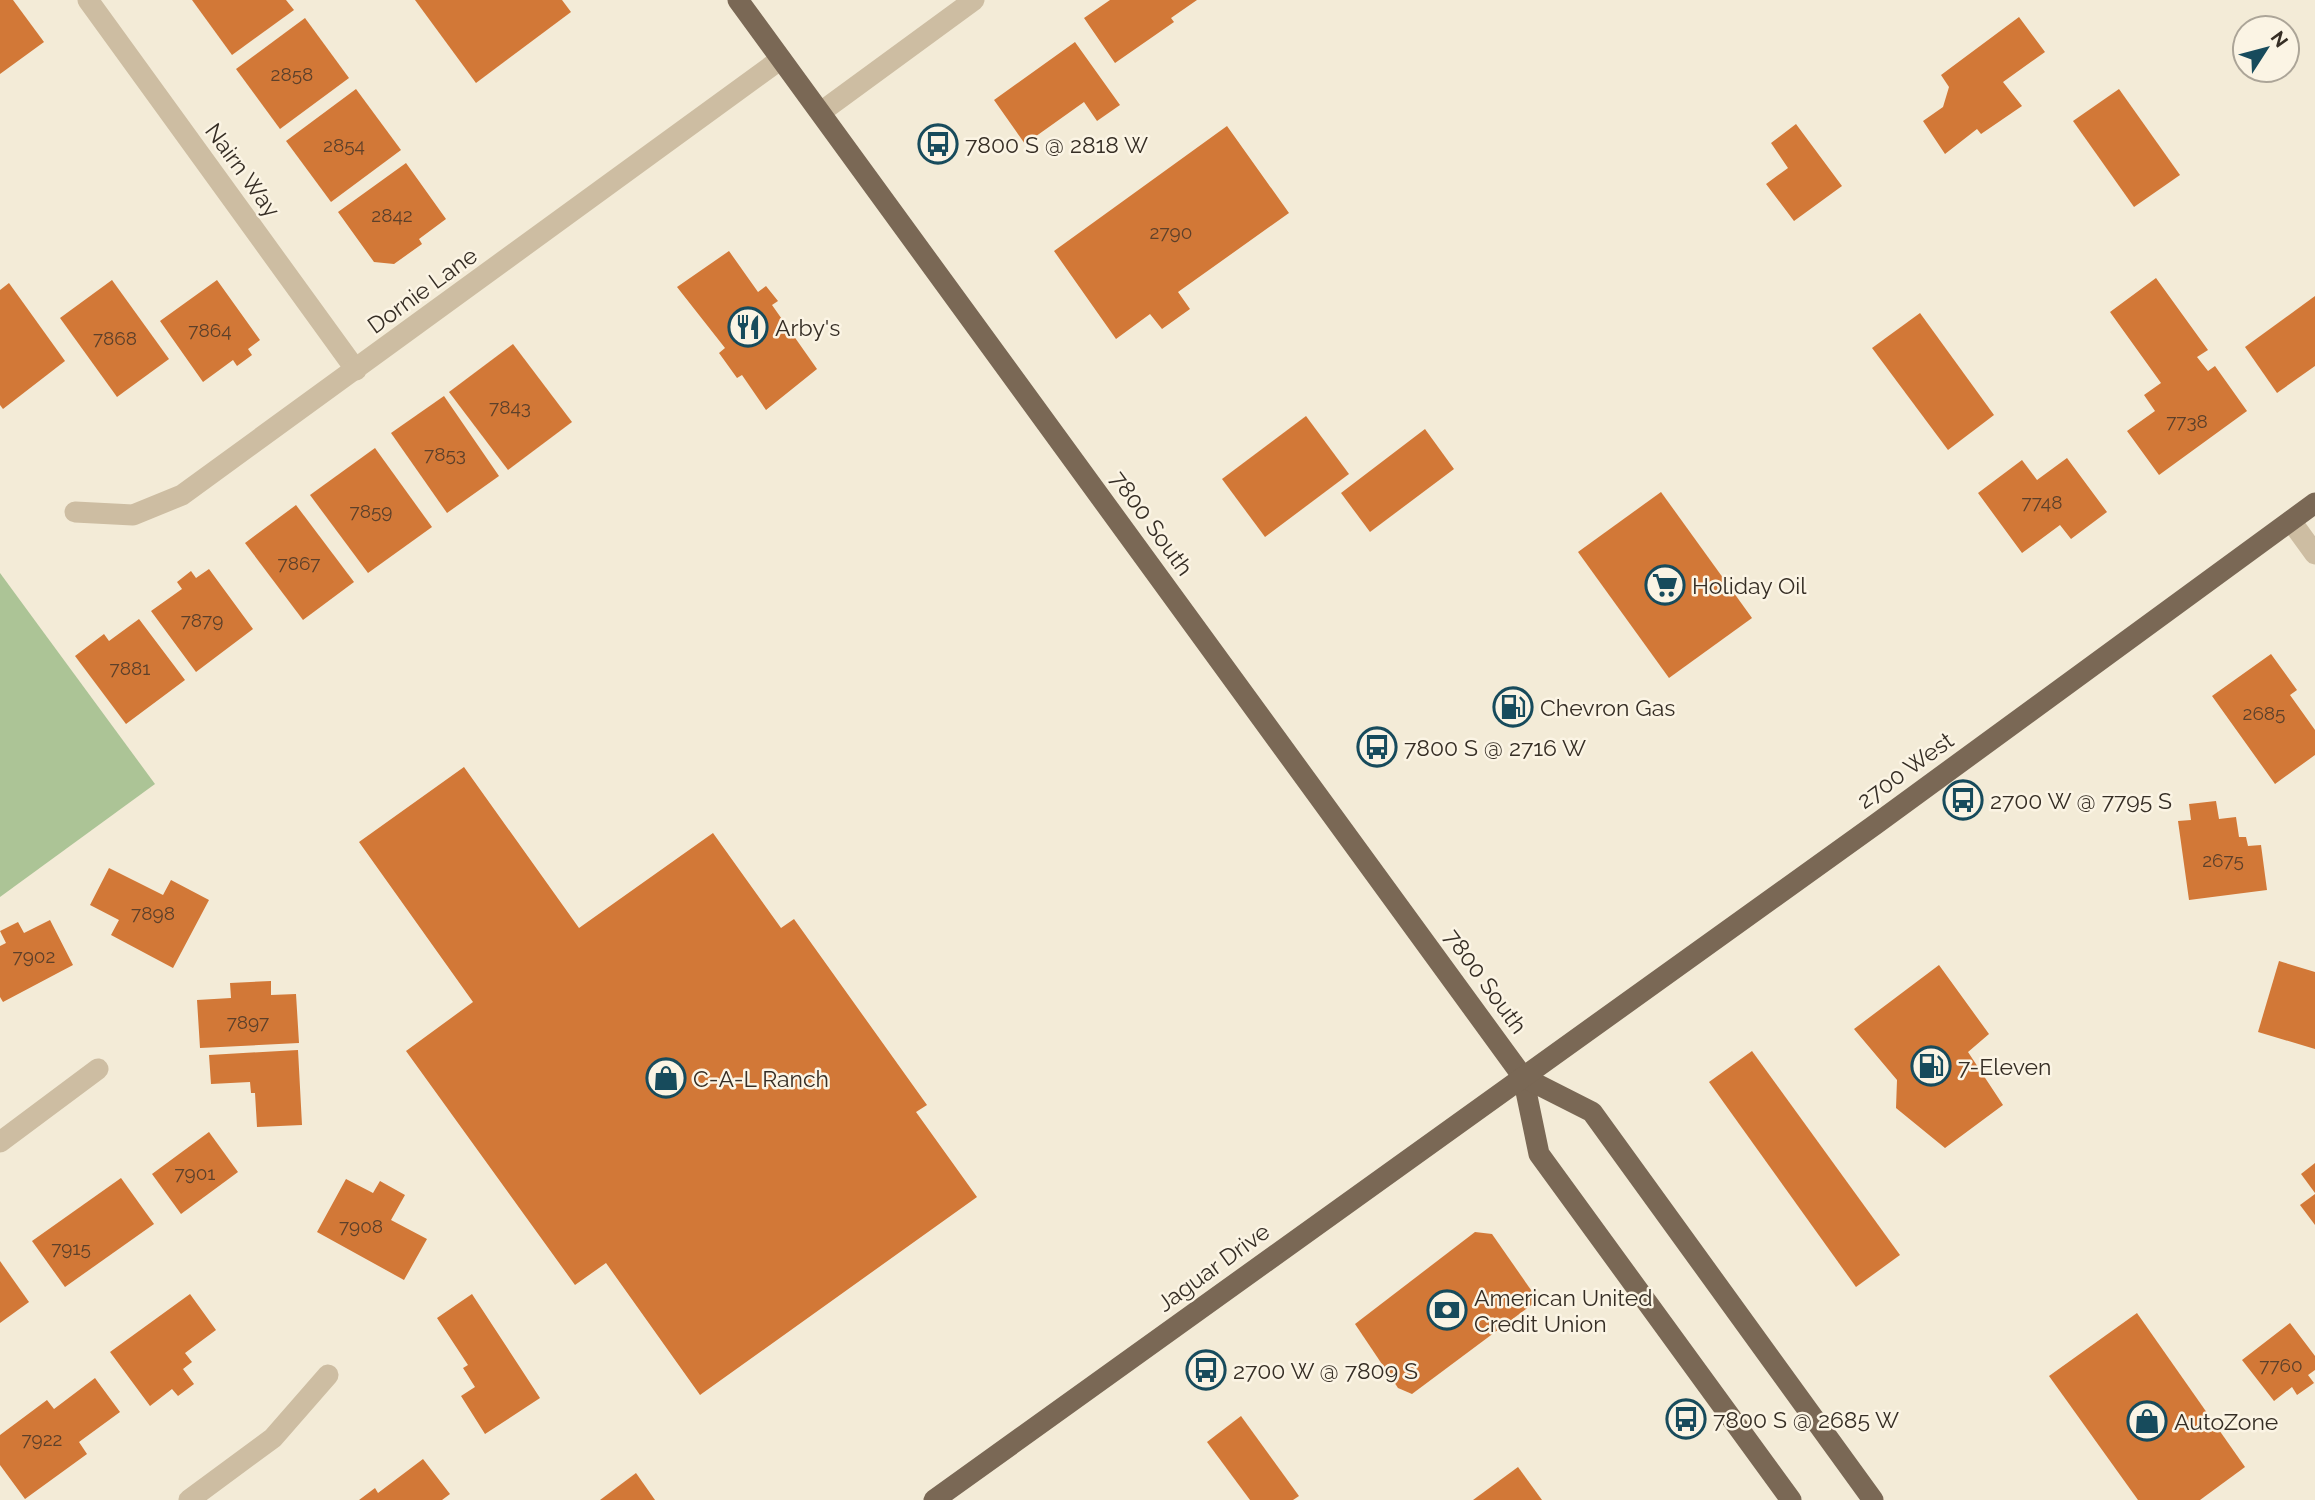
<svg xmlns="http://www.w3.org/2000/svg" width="2315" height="1500" font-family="Raleway,sans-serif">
	<rect width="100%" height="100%" fill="#f3ebd7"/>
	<polygon fill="#acc496" points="0,573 155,784 0,897"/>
	<g fill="#d27837">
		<polygon points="0,0 13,0 44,42 0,74"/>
		<polygon points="192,0 286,0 294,10 232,55"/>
		<polygon points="415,0 562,0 571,12 476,83"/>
		<polygon points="1110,0 1197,0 1171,18 1174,22 1115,63 1084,18"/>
		<polygon points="2019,17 2045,52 2003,82 2022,106 1981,134 1977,129 1945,154 1923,121 1943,107 1949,87 1941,75"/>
		<polygon points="305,18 349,78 280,129 236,69"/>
		<polygon points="1075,42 1120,105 1097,121 1084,102 1025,144 994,100"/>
		<polygon points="356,89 401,150 331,202 286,141"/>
		<polygon points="2119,89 2180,175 2134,207 2073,121"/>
		<polygon points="1796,124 1842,186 1794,221 1766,184 1788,168 1771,143"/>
		<polygon points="1227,126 1289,213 1178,292 1190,309 1162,329 1150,314 1116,339 1054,251"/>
		<polygon points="406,163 446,219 419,239 422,244 394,264 374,262 338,212"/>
		<polygon points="729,251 758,292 766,286 778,301 772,305 817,369 766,410 742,375 737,378 719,353 725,348 677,287"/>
		<polygon points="2156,278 2208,350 2197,357 2208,371 2215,366 2247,411 2159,475 2127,431 2155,411 2144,395 2161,383 2110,312"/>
		<polygon points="112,280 169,359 117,397 60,318"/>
		<polygon points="217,280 260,340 248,349 252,355 237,366 233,360 203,382 160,321"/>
		<polygon points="9,283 65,361 3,409 0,405 0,290"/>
		<polygon points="2315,296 2315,366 2277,393 2245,347"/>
		<polygon points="1920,313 1994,415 1948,450 1872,348"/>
		<polygon points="513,344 572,422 508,470 449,392"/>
		<polygon points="444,396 499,476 447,513 391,433"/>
		<polygon points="1306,416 1349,474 1265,537 1222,479"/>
		<polygon points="1425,429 1454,469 1370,532 1341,493"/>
		<polygon points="375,448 432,527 368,573 310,495"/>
		<polygon points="2067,458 2107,512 2071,539 2060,525 2022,553 1978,493 2022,460 2037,480"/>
		<polygon points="1661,492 1752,618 1669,678 1578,552"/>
		<polygon points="296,505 354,582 303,620 245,543"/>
		<polygon points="209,569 253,629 196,672 151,611 182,589 177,582 191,571 196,578"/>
		<polygon points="139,619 185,680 126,724 75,656 104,634 109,641"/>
		<polygon points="2271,654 2297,690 2290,695 2315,730 2315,755 2275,784 2212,696"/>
		<polygon points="464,767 579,928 713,833 781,928 794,919 927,1105 916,1112 977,1197 700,1395 606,1263 575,1285 406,1051 473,1002 359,842"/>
		<polygon points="2216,801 2219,819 2236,817 2239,837 2246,837 2248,846 2261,845 2267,890 2189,900 2178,821 2191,820 2189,804"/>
		<polygon points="109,868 163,895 171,880 209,900 173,968 111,935 119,920 90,905"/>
		<polygon points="50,920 73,965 3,1002 0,997 0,946 6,943 0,931 18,922 24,933"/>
		<polygon points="2279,961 2315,972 2315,1049 2258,1032"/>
		<polygon points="1939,965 1989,1034 1968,1052 2003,1105 1945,1148 1896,1108 1897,1080 1854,1029"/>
		<polygon points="271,981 271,995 296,994 299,1043 200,1048 197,1000 231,998 230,983"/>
		<polygon points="298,1050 302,1125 257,1127 255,1093 251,1093 250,1082 211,1084 209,1055"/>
		<polygon points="1752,1051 1900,1255 1856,1287 1709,1082"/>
		<polygon points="209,1132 238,1172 181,1214 152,1174"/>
		<polygon points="2315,1163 2315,1193 2301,1174"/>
		<polygon points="121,1178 154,1224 65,1287 32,1241"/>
		<polygon points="346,1179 373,1193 380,1181 405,1195 391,1220 427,1239 404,1280 317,1232"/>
		<polygon points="2315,1194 2315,1225 2300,1205"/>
		<polygon points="1475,1232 1492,1234 1538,1300 1412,1394 1398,1388 1355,1324"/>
		<polygon points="0,1261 29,1302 0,1323"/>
		<polygon points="190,1294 216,1330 185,1353 192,1362 183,1369 194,1384 178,1396 172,1389 150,1406 110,1352"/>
		<polygon points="472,1294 540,1398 485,1434 461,1396 475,1387 463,1368 468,1365 437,1318"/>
		<polygon points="2137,1313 2245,1467 2200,1500 2138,1500 2049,1376"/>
		<polygon points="2290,1323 2315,1356 2315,1370 2308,1375 2314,1383 2297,1395 2292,1387 2274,1401 2242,1360"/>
		<polygon points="95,1378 120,1412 79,1442 87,1454 25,1499 0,1465 0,1435 47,1400 54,1409"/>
		<polygon points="1241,1416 1299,1496 1293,1500 1250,1500 1207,1442"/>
		<polygon points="423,1459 450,1494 442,1500 359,1500 375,1488 378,1493"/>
		<polygon points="1518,1467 1542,1500 1473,1500"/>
		<polygon points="636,1473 655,1500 600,1500"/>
	</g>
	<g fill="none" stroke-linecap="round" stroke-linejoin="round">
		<g stroke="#cdbda2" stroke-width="21">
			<polyline points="88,0 356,370"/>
			<polyline points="821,112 974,0"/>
			<polyline points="75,512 133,515 182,495 781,59"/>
			<polyline points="2291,521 2315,554"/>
			<polyline points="0,1142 98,1069"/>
			<polyline points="189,1500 273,1438 328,1375"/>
		</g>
		<g stroke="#7a6855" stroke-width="21">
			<polyline points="738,0 1523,1077 1539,1154 1791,1500"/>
			<polyline points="1523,1077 1592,1112 1873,1500"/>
			<polyline points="934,1500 1876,824 2315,503"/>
		</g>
	</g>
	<defs>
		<g id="bus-ring" transform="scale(2.0125)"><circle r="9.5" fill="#fbf4e4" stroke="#174b5c" stroke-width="1.5"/><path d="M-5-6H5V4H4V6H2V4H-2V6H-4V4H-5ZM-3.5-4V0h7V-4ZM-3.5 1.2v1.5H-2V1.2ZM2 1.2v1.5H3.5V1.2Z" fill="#174b5c"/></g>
		<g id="restaurant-ring" transform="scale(2.0125)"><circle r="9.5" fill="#fbf4e4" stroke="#174b5c" stroke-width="1.5"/><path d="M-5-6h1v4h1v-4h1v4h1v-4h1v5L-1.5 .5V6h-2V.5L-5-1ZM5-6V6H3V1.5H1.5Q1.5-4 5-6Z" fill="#174b5c"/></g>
		<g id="supermarket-ring" transform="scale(2.0125)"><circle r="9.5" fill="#fbf4e4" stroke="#174b5c" stroke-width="1.5"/><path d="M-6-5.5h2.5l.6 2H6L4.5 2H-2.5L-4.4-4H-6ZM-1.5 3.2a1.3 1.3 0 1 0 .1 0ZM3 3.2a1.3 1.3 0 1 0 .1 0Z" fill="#174b5c"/></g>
		<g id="fuel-ring" transform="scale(2.0125)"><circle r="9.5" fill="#fbf4e4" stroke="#174b5c" stroke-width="1.5"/><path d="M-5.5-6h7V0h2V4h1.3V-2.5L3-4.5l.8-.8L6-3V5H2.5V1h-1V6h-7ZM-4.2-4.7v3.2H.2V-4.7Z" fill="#174b5c"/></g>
		<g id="shop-ring" transform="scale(2.0125)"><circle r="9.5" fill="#fbf4e4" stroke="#174b5c" stroke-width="1.5"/><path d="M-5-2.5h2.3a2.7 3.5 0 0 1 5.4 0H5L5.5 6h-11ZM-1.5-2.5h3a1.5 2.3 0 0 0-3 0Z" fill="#174b5c"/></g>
		<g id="bank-ring" transform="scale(2.0125)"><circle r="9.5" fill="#fbf4e4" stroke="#174b5c" stroke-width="1.5"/><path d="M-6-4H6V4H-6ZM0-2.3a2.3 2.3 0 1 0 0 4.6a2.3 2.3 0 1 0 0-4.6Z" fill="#174b5c"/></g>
	</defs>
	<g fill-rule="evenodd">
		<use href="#bus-ring" x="938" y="144"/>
		<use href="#restaurant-ring" x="748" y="327"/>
		<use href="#supermarket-ring" x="1665" y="585"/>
		<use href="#fuel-ring" x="1513" y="707"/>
		<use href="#bus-ring" x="1377" y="747"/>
		<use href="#bus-ring" x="1963" y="800"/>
		<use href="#fuel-ring" x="1931" y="1066"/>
		<use href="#shop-ring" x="666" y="1078"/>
		<use href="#bank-ring" x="1447" y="1310"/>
		<use href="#bus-ring" x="1206" y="1370"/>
		<use href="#bus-ring" x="1686" y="1419"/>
		<use href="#shop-ring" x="2147" y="1421"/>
	</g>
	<g text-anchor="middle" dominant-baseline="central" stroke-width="5" stroke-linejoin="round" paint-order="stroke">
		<g font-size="19" fill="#5d402a">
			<text x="292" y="74">2858</text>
			<text x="344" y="145">2854</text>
			<text x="392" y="215">2842</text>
			<text x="1171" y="232">2790</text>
			<text x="210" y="330">7864</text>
			<text x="115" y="338">7868</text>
			<text x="510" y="407">7843</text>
			<text x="2187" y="421">7738</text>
			<text x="445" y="454">7853</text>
			<text x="2042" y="502">7748</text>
			<text x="371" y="511">7859</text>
			<text x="299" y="563">7867</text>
			<text x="202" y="620">7879</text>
			<text x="130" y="668">7881</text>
			<text x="2264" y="713">2685</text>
			<text x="2223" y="860">2675</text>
			<text x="153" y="913">7898</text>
			<text x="34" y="956">7902</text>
			<text x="248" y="1022">7897</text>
			<text x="195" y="1173">7901</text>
			<text x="361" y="1226">7908</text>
			<text x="71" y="1248">7915</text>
			<text x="2281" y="1365">7760</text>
			<text x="42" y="1439">7922</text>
		</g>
		<g font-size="23" fill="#362e25" stroke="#fbf4e4" text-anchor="start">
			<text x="965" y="144">7800 S @ 2818 W</text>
			<text x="775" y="327">Arby's</text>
			<text x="1692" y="585">Holiday Oil</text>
			<text x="1540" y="707">Chevron Gas</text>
			<text x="1404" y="747">7800 S @ 2716 W</text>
			<text x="1990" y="800">2700 W @ 7795 S</text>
			<text x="1958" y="1066">7-Eleven</text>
			<text x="693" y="1078">C-A-L Ranch</text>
			<text x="1474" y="1297">American United<tspan x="1474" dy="26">Credit Union</tspan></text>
			<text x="1233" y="1370">2700 W @ 7809 S</text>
			<text x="1713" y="1419">7800 S @ 2685 W</text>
			<text x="2174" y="1421">AutoZone</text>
		</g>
		<g font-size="23" fill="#362e25" stroke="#fbf4e4">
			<text transform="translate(243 170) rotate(54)">Nairn Way</text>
			<text transform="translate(422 290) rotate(-36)">Dornie Lane</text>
			<text transform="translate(1152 523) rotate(54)">7800 South</text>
			<text transform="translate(1905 770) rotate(-36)">2700 West</text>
			<text transform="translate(1486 981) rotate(54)">7800 South</text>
			<text transform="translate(1213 1267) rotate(-36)">Jaguar Drive</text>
		</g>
	</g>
	<g transform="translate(2266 49) rotate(54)"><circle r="33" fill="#fbf4e4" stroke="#aca598" stroke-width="2"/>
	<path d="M0-5L12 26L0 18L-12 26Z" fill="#174b5c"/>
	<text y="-10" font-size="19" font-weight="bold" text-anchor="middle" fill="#362e25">N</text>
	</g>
</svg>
